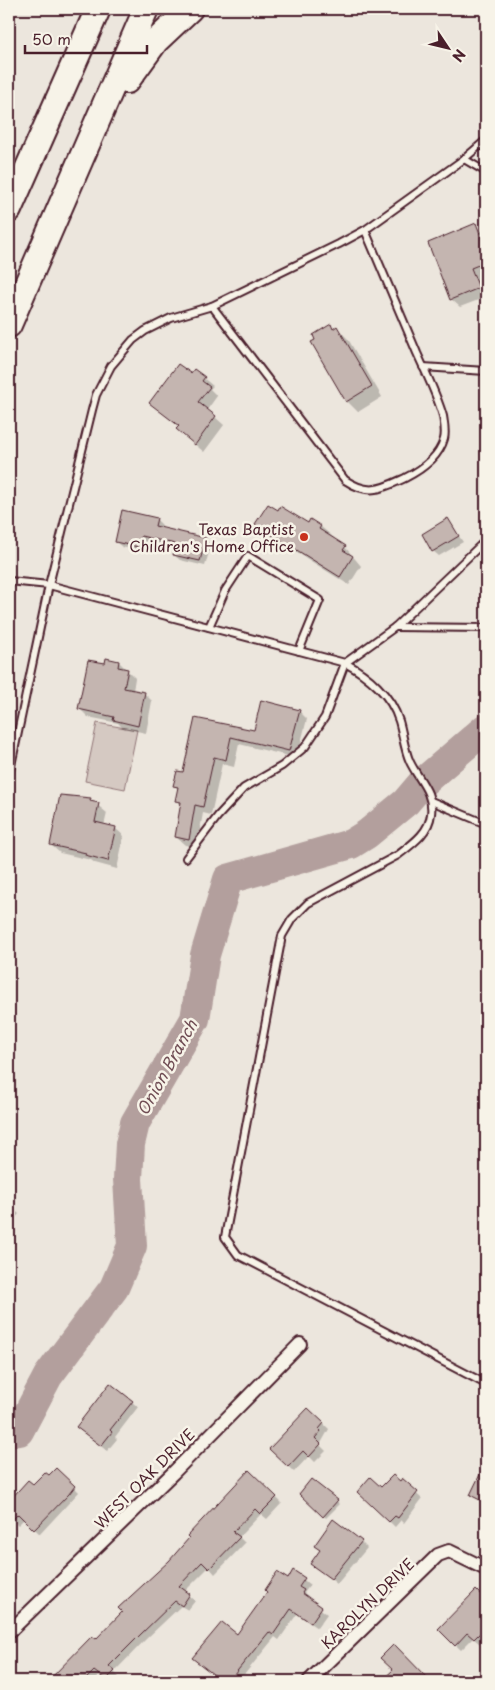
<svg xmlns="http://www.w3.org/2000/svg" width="495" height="1690" font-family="'Playpen Sans',sans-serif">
	<rect width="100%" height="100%" fill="#ece6dd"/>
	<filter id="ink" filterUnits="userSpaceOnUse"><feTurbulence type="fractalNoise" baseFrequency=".02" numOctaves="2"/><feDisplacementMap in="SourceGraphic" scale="10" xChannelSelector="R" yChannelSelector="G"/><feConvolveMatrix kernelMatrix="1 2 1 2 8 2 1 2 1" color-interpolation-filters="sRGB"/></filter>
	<g filter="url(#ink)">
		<polygon fill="#d5c9c2" stroke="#907476" points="97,723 137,730 125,789 85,781"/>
		<g fill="#0003">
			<polygon points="475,225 484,233 486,240 486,273 479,276 486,297 460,307 451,299"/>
			<polygon points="330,326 334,330 337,328 348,339 382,397 358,412 347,401"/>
			<polygon points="195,371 213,386 210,389 217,396 207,410 224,425 204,452 186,437 180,427 151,403"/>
			<polygon points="156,519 162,525 161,529 205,539 211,545 205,566 180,560 174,555 176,548 146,541 144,552 122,547 116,542"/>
			<polygon points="448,520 463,542 439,556 433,551"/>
			<polygon points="256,524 320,526 345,547 361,566 349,585 265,532"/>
			<polygon points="119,662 135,678 133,691 144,693 152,701 146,733 123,728 118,723 88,717 80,709 106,664"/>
			<polygon points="299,711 307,719 297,758 239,744 234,767 222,764 211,815 203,813 197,847 185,845 176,837 182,806 177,801 179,790 175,786 184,774 196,720 255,731"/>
			<polygon points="90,799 107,813 104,826 115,828 124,836 117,869 95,863 91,860 60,853 51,845"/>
			<polygon points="9,1205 19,1214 11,1223 9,1221"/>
			<polygon points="132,1402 138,1407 115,1437 117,1439 107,1451 83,1432"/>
			<polygon points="308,1409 329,1429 320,1445 326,1451 315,1462 309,1456 294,1472 270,1449"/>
			<polygon points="486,1465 486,1505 472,1495"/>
			<polygon points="56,1469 79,1492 40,1534 24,1519 18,1525 9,1516 9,1502 28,1482 33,1486 49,1477"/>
			<polygon points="249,1472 282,1503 267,1519 261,1514 239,1537 245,1543 215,1574 209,1567 184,1592 195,1601 188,1610 181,1606 145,1640 114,1672 119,1677 115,1681 107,1681 100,1675 95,1681 51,1681 92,1637 96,1641 170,1562"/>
			<polygon points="402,1480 422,1499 404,1523 401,1520 395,1527 359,1492 381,1489"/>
			<polygon points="311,1481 340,1504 326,1518 301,1494"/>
			<polygon points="361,1542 367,1548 337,1584 312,1564"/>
			<polygon points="294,1572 310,1585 304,1593 309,1597 308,1599 327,1614 317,1628 297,1614 279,1640 275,1637 239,1681 222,1681 193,1658 238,1636"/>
			<polygon points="476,1592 486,1602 486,1638 480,1644 473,1638 461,1650 439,1629"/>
		</g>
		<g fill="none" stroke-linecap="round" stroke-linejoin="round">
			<polyline stroke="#b39f9d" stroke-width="30" points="9,1432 19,1431 48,1376 114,1288 132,1246 128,1179 130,1144 135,1123 195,1019 205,955 228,879 351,844 367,834 406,802 423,782 486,728"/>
		</g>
		<g fill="#c4b5b0" stroke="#4a1f2b">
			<polygon points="476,223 486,250 486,262 471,268 479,288 450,300 428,243"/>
			<polygon points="331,324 333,329 337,326 372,386 346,402 311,342 315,340 313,335"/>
			<polygon points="178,364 191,373 194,369 205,377 202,381 210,387 198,402 216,416 195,445 176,429 179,426 149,403"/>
			<polygon points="268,504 278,510 280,506 308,523 310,519 321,526 319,529 346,546 343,550 353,556 340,577 255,524"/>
			<polygon points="122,510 157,518 155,526 206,538 200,561 173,555 175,544 141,536 138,547 115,542"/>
			<polygon points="448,518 459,536 432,552 422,534"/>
			<polygon points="106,658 119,661 118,667 128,669 124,688 145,692 138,726 113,720 114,717 78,709 88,660 105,663"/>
			<polygon points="261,700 300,710 289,751 231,737 226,760 214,757 203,807 195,805 189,840 175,837 181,802 175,801 178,787 173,786 177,771 183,772 195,718 254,730"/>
			<polygon points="60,795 91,798 90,801 99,803 95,822 116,827 108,861 85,855 86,853 50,845"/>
			<polygon points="110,1383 133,1401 110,1430 112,1432 101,1446 76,1427"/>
			<polygon points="308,1408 324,1423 319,1429 321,1431 315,1438 321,1444 309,1457 303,1451 288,1467 269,1449"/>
			<polygon points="486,1462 486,1503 470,1495"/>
			<polygon points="56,1468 75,1486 69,1494 34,1530 18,1514 9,1523 9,1501 28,1480 33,1484 45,1472 49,1475"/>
			<polygon points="249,1470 277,1497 260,1514 255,1509 233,1532 240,1537 209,1569 202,1562 179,1586 190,1594 182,1606 175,1601 140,1635 109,1666 115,1671 106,1680 94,1671 84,1681 48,1681 92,1636 96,1639 122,1612 118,1608 169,1561 189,1538 187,1536"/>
			<polygon points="393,1475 400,1481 402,1478 418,1492 398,1518 395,1516 389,1522 357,1492 370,1477 381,1487"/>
			<polygon points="311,1479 338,1500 323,1517 299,1494"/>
			<polygon points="333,1519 362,1541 331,1579 310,1564 320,1550 314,1546"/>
			<polygon points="293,1570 305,1578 299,1587 304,1590 302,1593 322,1607 311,1623 291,1609 273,1635 269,1632 229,1681 222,1681 192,1658 222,1622 237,1634 267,1592 265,1590 277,1572 288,1579"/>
			<polygon points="476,1590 486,1600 486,1627 474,1639 467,1633 455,1646 438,1629"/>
			<polygon points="394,1644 430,1681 381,1681 393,1670 380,1658"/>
		</g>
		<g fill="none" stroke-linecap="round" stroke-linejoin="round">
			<g stroke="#4a1f2b" stroke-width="10">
				<g id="lane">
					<polyline points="464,159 486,172"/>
					<path d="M212,306L345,480C369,496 381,489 405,478C421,470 439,457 444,439C446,432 444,423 443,416C437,395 426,373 417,353C400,312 382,271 365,230"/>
					<polyline points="423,367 486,371"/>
					<path d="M9,581L49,585L345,663C368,675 391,695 399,721C403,734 404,749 410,762C418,779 434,793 431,814C429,833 412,844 398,855L308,903L292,919L282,936L225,1237L238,1255L486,1384"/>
					<polyline points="209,627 225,591 248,556 320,600 299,651"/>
					<polyline points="395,627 486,628"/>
					<polyline points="9,775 49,585 92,410 96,395 111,366 133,340 145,331 171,318 212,306 339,244 365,230 464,159 486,140"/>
					<polyline points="431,801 486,824"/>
					<polyline points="186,858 218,816 244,788 282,766 305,747 325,717 345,663 395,627 486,540"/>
				</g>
			</g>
			<g stroke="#4a1f2b" stroke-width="16">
				<g id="street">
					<polyline points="9,1632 173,1473 300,1344"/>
					<polyline points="309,1681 438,1555 449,1551 486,1569"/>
				</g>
			</g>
			<g stroke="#4a1f2b" stroke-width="28">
				<g id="highway">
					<polyline points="127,81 156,41 190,9"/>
					<polyline points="9,210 98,9"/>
					<polyline points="9,325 146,9"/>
				</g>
			</g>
			<use href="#lane" stroke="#f7f3e8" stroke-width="6"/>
			<use href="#street" stroke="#f7f3e8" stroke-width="12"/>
			<use href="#highway" stroke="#f7f3e8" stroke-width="24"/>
		</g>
	</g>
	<circle fill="#c8321e" stroke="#f7f3e8" stroke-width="2" cx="304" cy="537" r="5"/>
	<g text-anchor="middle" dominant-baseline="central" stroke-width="5" stroke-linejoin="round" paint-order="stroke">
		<g font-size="15" fill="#4a1f2b" stroke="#f7f3e8" text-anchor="end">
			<text x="294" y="528">Texas Baptist<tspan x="294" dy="17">Children's Home Office</tspan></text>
		</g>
		<g font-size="15" fill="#4a1f2b" stroke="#f7f3e8">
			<text transform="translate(144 1478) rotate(-45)">WEST OAK DRIVE</text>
			<text transform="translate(367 1603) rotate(-44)">KAROLYN DRIVE</text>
		</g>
		<g font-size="16" font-style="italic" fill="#6f4c53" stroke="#f7f3e8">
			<text transform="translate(166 1067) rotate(-61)">Onion Branch</text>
		</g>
	</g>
	<rect width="495" height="1690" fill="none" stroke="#f7f3e8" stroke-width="30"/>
	<rect x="15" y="15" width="465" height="1660" fill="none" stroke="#4a1f2b" stroke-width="2" filter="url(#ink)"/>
	<g transform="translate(448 48) rotate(125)" stroke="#f7f3e8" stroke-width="4" paint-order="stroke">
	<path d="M0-4L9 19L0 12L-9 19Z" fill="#4a1f2b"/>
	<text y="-8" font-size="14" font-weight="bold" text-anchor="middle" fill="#4a1f2b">N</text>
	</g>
	<path d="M25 45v8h122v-8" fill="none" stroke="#4a1f2b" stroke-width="2.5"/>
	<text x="32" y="45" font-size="15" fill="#4a1f2b" stroke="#f7f3e8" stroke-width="4" paint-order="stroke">50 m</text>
</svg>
